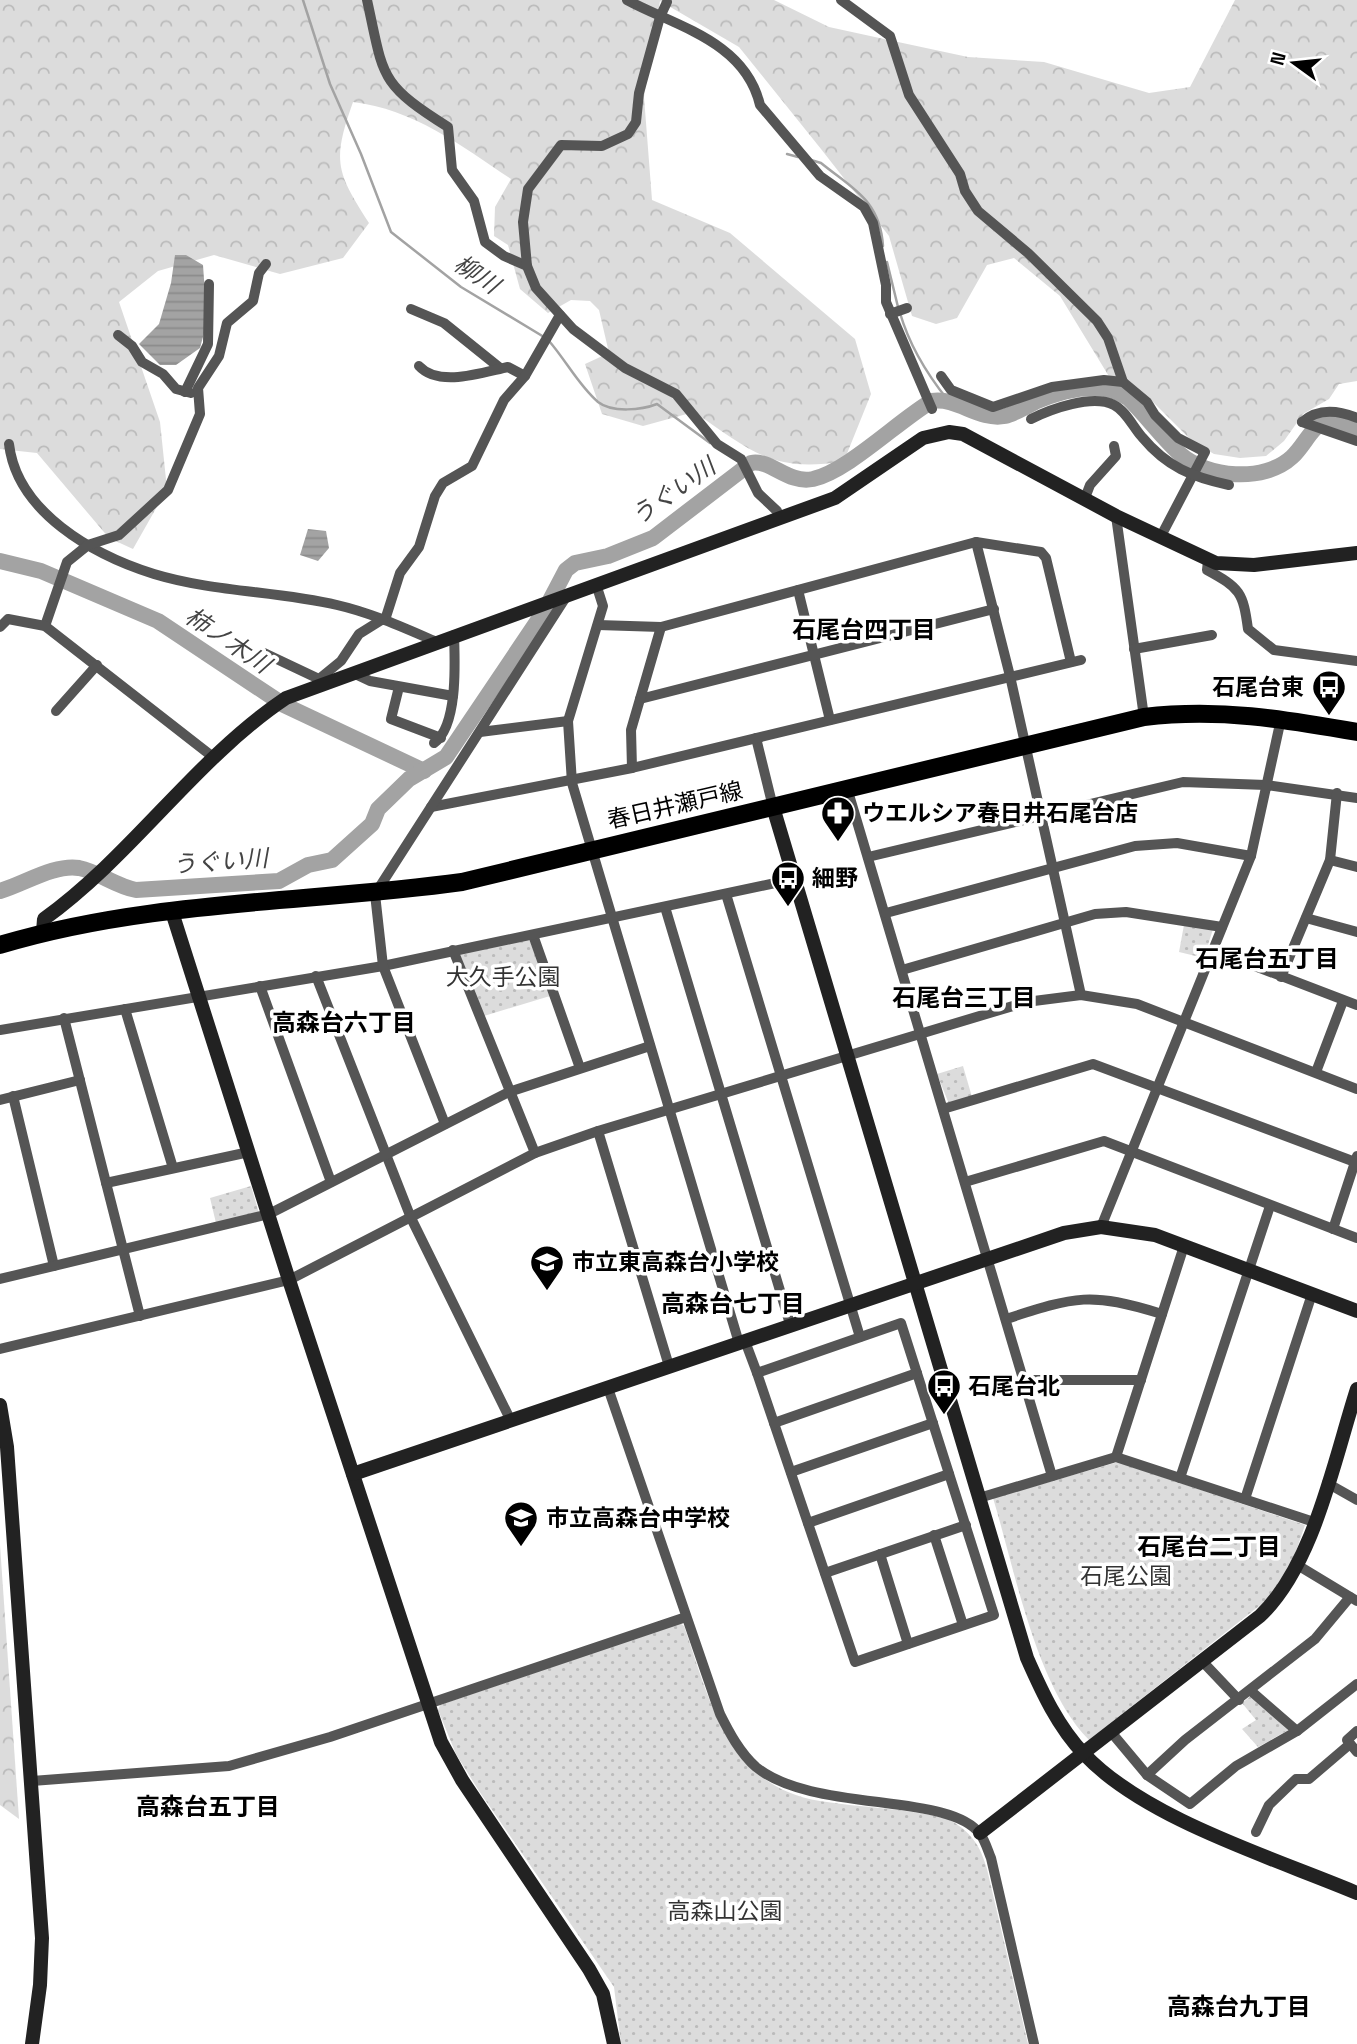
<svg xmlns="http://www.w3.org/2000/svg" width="1357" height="2044" font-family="'Space Grotesk','Noto Sans JP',sans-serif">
	<defs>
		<pattern id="forest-crowns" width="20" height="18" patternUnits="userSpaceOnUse" patternTransform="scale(1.75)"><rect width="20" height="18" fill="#dcdcdc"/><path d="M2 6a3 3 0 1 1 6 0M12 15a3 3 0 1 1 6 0" fill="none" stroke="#bbb"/></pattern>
		<pattern id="park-dots" width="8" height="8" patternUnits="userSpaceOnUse" patternTransform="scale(1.75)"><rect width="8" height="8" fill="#dcdcdc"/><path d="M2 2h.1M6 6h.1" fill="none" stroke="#bbb" stroke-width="1.8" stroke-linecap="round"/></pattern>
		<pattern id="water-rules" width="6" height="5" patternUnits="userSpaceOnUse" patternTransform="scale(1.75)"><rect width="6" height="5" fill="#a3a3a3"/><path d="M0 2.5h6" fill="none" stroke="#8b8b8b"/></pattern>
	</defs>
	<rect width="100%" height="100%" fill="#fff"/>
	<g fill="url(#forest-crowns)">
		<path d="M0,0H774L829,27L884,39L968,57L1044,62L1149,93L1190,87L1235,0H1357V381L1339,384L1329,399L1303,414L1284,441L1266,456L1240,458L1214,454L1192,441L1148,397L1113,383L1060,296L1014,258L987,265L957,318L936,324L912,316L889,236L821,149L739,47L660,1L644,97L652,200L730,233L855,339L871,394L844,461C773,474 750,450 694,412L643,426L602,414L585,364L609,353L599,310L590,301L571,300L548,313L520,289L508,245L494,236L495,207L511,179C462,146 413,109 353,102C332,161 336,172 369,223L343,258L280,274L214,255L158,271L119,302L160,422L167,489L133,549L109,538L37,453L0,449Z"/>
		<polygon points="0,1545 19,1819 0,1805"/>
	</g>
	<g fill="url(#park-dots)">
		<polygon points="1184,925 1213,929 1204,958 1179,952"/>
		<polygon points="527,939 530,941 550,996 484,1016 459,956 461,953"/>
		<polygon points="963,1066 972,1097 949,1104 937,1074"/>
		<polygon points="251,1186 259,1213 216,1223 210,1198"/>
		<path d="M1118,1462L1305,1525L1292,1563L1268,1599L1089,1740C1036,1687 1015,1570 993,1498Z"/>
		<path d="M680,1623L684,1626C710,1701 727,1786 820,1801C862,1808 906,1808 948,1819C970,1831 980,1844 987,1869L1028,2044H621L614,1987L479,1791L456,1754L438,1710L440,1705Z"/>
		<polygon points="1252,1695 1290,1729 1258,1747 1242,1729 1256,1720 1242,1703"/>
	</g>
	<g fill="url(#water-rules)">
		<polygon points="175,255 186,255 203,265 207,322 200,348 176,365 160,365 139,344 159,324 171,283"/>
		<polygon points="308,529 326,531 329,548 318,561 300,555"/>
	</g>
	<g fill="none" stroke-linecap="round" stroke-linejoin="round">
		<g stroke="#a3a3a3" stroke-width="2.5">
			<polyline points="303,0 330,84 361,154 391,232 461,287 544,337"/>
			<polyline points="787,154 798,157"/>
			<path d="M811,160L821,163C853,189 880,200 883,246"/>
			<polyline points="887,262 898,307"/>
			<path d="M900,313C909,344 927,374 947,399"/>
			<path d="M549,341C565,359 579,386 598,402C612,413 642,410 657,404L710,443"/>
		</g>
		<g stroke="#a3a3a3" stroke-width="16">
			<polyline points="0,561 41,571 158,621 284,705 424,771"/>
			<path d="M0,891C24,884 54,864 79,868C99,872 115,886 136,890L279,881L308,865L332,860L372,824L378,809L409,779L446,757L545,610L566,570L575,563L608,556L653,538L751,463C771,459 787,484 813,479C848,471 898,421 932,401C958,397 978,421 1005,416C1014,414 1025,407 1035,402C1063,390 1101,380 1128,398C1146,415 1161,437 1180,454C1207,478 1264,483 1292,457C1306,444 1310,427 1329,419L1357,429"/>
		</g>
		<g stroke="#555" stroke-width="10">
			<path d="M367,0C384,77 378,83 448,127L452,170L474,201L485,242L504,256L527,266L536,288L573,329L625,368L676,394L717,444L741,459L758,493L777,511L780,518"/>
			<path d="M627,0C675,26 745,41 760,105L820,176L864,207L873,223L886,285V302L932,409"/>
			<polyline points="841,0 890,36 909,95 960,174 965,191 978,211 1028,253 1097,321 1108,338 1123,382 1147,402 1155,415 1178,438 1205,452 1160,538"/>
			<polyline points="527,266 523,222 528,189 561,145 602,146 628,134 636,122 639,93 660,17 667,2"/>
			<polyline points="411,309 444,323 500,368"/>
			<polyline points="890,314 907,308"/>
			<polyline points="118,335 132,346 142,362 163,374 176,389 191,393"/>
			<path d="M419,366C439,388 484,372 508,367L525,376"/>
			<polyline points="941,376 951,390 993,407 1052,387 1104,380 1123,382"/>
			<polyline points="185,392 208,344 209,284"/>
			<path d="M1031,419C1051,409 1092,394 1114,405C1126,411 1133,427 1142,437C1167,467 1192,477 1229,485"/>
			<path d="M1302,422C1318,408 1338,410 1357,418"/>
			<polyline points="1302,422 1357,441"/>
			<path d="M9,444C17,512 93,555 154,574C213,592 277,591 337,605C372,613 404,628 437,642"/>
			<polyline points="1085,498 1090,485 1116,456 1114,446"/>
			<polyline points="1116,516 1144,717"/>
			<polyline points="976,542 1010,676 1081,995"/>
			<path d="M1208,561L1207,570C1240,588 1243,592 1248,629L1274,650L1357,661"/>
			<polyline points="596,584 603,606 568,721 572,783 739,1343"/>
			<polyline points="798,590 830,720"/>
			<polyline points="385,620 400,573 419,547 435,496 443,483 472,466 504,400 525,376 560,315"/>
			<polyline points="598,625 661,627 976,542 1041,552 1046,558 1071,662"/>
			<polyline points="45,626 67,562 88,545 119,535 168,490 200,414 198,388 219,356 227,323 253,301 259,273 266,264"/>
			<polyline points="0,627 8,619 45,626 213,757"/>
			<polyline points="1134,649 1212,635"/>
			<polyline points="264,653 319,679 341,661 359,634 383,619"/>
			<polyline points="353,673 370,681 453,696"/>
			<polyline points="399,687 391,719 441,738"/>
			<polyline points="640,699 994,609"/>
			<polyline points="56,711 97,665"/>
			<polyline points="480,732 568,721"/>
			<polyline points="756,738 773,807"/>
			<path d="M434,743C458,727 455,662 454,635"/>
			<polyline points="632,768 631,730 661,627"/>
			<polyline points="847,788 1052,1476"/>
			<polyline points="431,807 632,768 1081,660"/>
			<polyline points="868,857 1183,782 1266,785 1357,798"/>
			<polyline points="1330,860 1357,867"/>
			<polyline points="726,894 860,1337"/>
			<polyline points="665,907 790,1324"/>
			<polyline points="886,913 1135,846 1177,843 1251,856"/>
			<polyline points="1306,918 1357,932"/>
			<polyline points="533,935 580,1068"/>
			<polyline points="453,950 535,1153"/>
			<polyline points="1213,950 1357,1005"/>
			<polyline points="902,970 1095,914 1126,912 1222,927"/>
			<polyline points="316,976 411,1218 511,1421"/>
			<polyline points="1281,977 1330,860 1337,793"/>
			<polyline points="260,986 331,1182"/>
			<polyline points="125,1009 173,1168"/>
			<polyline points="64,1018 140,1316"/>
			<polyline points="0,1030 383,966 794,879"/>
			<polyline points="1316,1072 1343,1001"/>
			<polyline points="13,1096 54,1266"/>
			<polyline points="0,1100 80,1080"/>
			<polyline points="943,1109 1093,1064 1355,1162"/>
			<polyline points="445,1124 383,966 375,894 566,597"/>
			<polyline points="598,1131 669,1366"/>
			<polyline points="965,1182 1104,1141 1357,1238"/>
			<polyline points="106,1183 249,1152"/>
			<polyline points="1101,1227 1251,856 1281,719"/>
			<polyline points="1333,1229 1357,1156"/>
			<polyline points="0,1279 269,1214 509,1092 650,1046"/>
			<path d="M1006,1319C1077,1296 1090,1292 1162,1314"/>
			<polygon points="901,1323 994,1615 855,1662 757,1373"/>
			<polyline points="745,1341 757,1373"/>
			<polyline points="0,1349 289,1280 535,1153 598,1131 1026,1002 1081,995 1137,1004 1357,1089"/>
			<polyline points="1024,1380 1141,1380"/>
			<path d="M608,1388L720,1714C729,1732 740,1753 756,1767C812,1813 950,1792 980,1834C985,1840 988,1851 991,1858L1034,2044"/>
			<polyline points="774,1423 917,1373"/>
			<polyline points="1116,1457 1184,1246"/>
			<polyline points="791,1472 933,1423"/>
			<polyline points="1180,1478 1270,1206"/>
			<polyline points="1327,1483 1357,1500"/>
			<polyline points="979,1498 1116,1457 1314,1522"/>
			<polyline points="1245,1499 1312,1294"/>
			<polyline points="808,1523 949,1474"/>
			<polyline points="934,1535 963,1625"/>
			<polyline points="880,1554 908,1644"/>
			<polyline points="1299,1566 1357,1601"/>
			<polyline points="825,1573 966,1525"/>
			<polyline points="1202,1661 1239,1700"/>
			<polyline points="1251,1691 1297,1731"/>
			<polyline points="1357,1731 1347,1740 1357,1752"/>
			<polyline points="1111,1732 1147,1775 1190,1804 1236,1766 1297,1731 1357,1684"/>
			<polyline points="1147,1775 1185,1740 1315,1639 1350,1597"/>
			<polyline points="32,1781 229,1766 330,1737 686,1617"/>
			<polyline points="1256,1832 1269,1805 1296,1779 1309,1779 1350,1744"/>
		</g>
		<g stroke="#222" stroke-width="14">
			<path d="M773,807L1027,1658C1042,1692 1058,1727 1084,1754C1145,1819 1274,1858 1357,1893"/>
			<polyline points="172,912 289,1280 441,1742 462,1780 589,1969 603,1994 614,2044"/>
			<path d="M43,932L44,919C133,855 195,759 286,698L835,498L923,438L949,432L963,434L1116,516L1216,563L1254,565L1357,553"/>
			<polyline points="0,1405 7,1447 42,1938 40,1985 32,2044"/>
			<polyline points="353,1474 1064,1233 1101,1227 1155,1235 1357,1311"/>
			<path d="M980,1833L1260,1616C1314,1565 1334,1460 1357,1389"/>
		</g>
		<path stroke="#000" stroke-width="18" d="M0,945C149,900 309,903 462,882L1144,717C1219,708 1283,719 1357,732"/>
	</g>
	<defs>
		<g id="bus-pin" transform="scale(1.75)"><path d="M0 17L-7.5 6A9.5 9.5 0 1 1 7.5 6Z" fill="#000" stroke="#fff"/><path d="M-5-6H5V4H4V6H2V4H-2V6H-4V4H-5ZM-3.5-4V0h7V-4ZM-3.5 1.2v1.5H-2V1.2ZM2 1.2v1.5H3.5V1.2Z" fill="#fff"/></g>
		<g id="pharmacy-pin" transform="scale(1.75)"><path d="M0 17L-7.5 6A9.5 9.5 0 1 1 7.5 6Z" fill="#000" stroke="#fff"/><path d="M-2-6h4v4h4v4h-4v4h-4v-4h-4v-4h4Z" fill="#fff"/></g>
		<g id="school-pin" transform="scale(1.75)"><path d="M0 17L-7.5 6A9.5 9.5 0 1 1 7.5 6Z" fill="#000" stroke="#fff"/><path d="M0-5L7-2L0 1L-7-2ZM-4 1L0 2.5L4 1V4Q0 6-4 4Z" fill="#fff"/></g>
	</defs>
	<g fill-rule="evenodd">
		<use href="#bus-pin" x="1329" y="687"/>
		<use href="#pharmacy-pin" x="838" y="813"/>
		<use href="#bus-pin" x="788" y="878"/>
		<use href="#school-pin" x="547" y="1262"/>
		<use href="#bus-pin" x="944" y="1386"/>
		<use href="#school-pin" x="521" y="1518"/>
	</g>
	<g text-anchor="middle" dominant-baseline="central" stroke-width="7" stroke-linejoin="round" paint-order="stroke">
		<g font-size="23" font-weight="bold" fill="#000" stroke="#fff" text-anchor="start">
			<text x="1304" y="687" text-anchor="end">石尾台東</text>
			<text x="862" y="813">ウエルシア春日井石尾台店</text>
			<text x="812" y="878">細野</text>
			<text x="572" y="1262">市立東高森台小学校</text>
			<text x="968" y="1386">石尾台北</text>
			<text x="546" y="1518">市立高森台中学校</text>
		</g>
		<g font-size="23" fill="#000" stroke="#fff">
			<text transform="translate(675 805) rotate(-13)">春日井瀬戸線</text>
		</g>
		<g font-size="23" fill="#333" stroke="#fff">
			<text x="503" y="977">大久手公園</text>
			<text x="1126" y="1576">石尾公園</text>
			<text x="725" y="1911">高森山公園</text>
		</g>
		<g font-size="24" font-style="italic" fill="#444" stroke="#fff">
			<text transform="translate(477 274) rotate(34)">柳川</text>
			<text transform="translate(673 491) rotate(-35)">うぐい川</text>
			<text transform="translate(228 640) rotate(34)">柿ノ木川</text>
			<text transform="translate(220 861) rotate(-4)">うぐい川</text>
		</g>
		<g font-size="24" font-weight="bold" fill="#000" stroke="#fff">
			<text x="864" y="629">石尾台四丁目</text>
			<text x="1267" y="958">石尾台五丁目</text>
			<text x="964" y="997">石尾台三丁目</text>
			<text x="344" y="1022">高森台六丁目</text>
			<text x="733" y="1303">高森台七丁目</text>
			<text x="1209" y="1546">石尾台二丁目</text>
			<text x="208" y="1806">高森台五丁目</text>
			<text x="1239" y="2006">高森台九丁目</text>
		</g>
	</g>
	<g transform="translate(1294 63) rotate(285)" stroke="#ffffff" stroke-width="5" paint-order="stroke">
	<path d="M0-5L12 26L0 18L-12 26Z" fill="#000000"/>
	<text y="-10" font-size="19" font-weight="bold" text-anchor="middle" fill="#000000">N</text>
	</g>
</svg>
